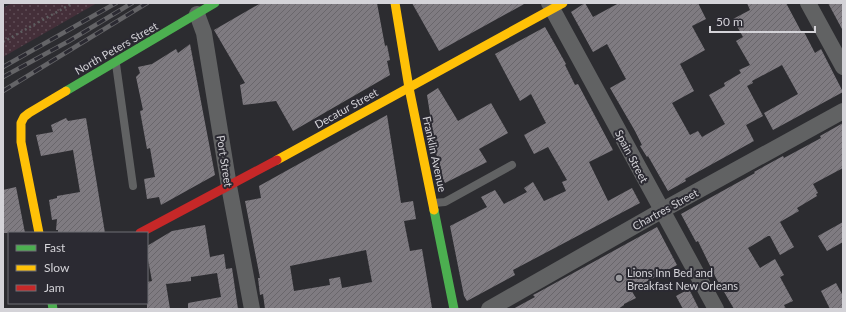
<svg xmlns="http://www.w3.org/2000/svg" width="846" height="312" font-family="Lato,sans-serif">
	<defs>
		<pattern id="grass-dots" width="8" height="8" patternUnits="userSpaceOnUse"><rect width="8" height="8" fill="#442f39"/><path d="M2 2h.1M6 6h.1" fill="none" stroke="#5e4c55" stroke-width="1.8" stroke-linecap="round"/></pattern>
		<pattern id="building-hatch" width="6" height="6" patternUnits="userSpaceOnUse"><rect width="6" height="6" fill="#7f7b81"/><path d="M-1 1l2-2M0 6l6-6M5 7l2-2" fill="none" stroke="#69666b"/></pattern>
	</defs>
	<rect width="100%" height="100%" fill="#2c2c30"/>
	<polygon fill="url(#grass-dots)" points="12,3 97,3 3,57 3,8"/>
	<g fill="url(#building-hatch)" fill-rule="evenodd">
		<polygon points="261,3 377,3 385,46 387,45 390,60 387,61 390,75 293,131 276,101 243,105 240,85 245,83 214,30"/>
		<polygon points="412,3 526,3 439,51"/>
		<polygon points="585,3 593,17 619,3 698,3 706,19 692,26 705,50 680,64 694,91 672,103 690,135 698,131 702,137 725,124 709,95 725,86 724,83 741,73 739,70 750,65 736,41 743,37 733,19 750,10 747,3 786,3 802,33 804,32 815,53 821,49 843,92 773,130 764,113 798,94 782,65 752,81 753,83 747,86 763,116 746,125 754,141 685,179 686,181 668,191 648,156 647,157 640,146 642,145 635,131 610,88 626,79 607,44 593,52 571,12"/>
		<polygon points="828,3 843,3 843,31"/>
		<polygon points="545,27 566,64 565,65 575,85 578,84 613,150 589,162 608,201 632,188 640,203 513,270 515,275 467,301 464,296 450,226 487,207 481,197 495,190 504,204 527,192 524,188 533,182 544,201 566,191 562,182 567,180 548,147 534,154 524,135 546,123 531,94 520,101 495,54"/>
		<polygon points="190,44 215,175 161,205 159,197 147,199 144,179 155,177 150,148 147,149 140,111 143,110 136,77 140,73 138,67 152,64 176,49 178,53"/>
		<polygon points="438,88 458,121 491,103 508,133 479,149 487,162 445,183 439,171 427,95"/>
		<path d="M387,115L401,203L413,201L416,219L404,221L410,251L422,249L432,308L425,309H265L263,294L260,295L258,278H260L245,201L261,198L259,186ZM366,250L372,282L342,288L340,277L329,279L330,285L294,291L290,266Z"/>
		<polygon points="66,118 68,121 86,118 105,233 60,233 58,232 58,230 56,230 57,219 52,220 49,200 57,198 57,196 80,192 73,150 41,156 36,135 53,132 51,125"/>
		<polygon points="843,123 843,168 813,184 818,193 816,194 817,196 797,208 799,211 780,222 794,247 780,255 770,236 768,236 748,248 760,268 775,259 784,275 780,277 793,301 784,305 786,309 734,309 716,278 698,241 696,242 681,214 755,173 754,172 783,156 784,158 821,138 820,136"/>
		<polygon points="16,187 25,233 3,233 3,190"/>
		<polygon points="843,222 843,242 827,251 818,236"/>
		<polygon points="205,225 210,257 224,254 226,269 232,268 238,309 188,309 188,303 221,297 217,273 191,277 191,281 166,284 170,309 147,309 147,282 152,281 147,254 147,246 172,231"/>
		<polygon points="657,227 677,265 631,290 636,298 624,304 624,305 618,309 513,309 535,297 533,295 537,293"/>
		<polygon points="836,283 843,296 843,309 830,309 821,291"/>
		<polygon points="689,289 699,309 683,309 676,296"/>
	</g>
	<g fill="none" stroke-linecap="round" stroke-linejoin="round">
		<polyline stroke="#5e5e60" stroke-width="2.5" stroke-dasharray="2 3" stroke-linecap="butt" points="3,42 73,3"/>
		<g stroke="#616263" stroke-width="8">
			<polyline points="116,64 133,186"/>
			<polyline points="434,203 445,202 512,165"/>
		</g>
		<g stroke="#616263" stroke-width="16">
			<polyline points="549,3 716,309"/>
			<polyline points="808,3 843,67"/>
			<polyline points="197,14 204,33 229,186 252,309"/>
			<polyline points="489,309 661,211 843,111"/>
		</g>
		<g stroke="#4caf50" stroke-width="9">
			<polyline points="66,91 215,3"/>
			<polyline points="434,210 454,309"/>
			<polyline points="52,303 53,309"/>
		</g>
		<g stroke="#ffc107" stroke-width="9">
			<polyline points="395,3 409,88 434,210"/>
			<polyline points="277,160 563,3"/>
			<polyline points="39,233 21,142 21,123 24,117 29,113 66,91"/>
		</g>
		<polyline stroke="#c62828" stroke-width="9" points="140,233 277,160"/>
		<g stroke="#646467" stroke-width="4.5">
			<g id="rail">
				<polyline points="3,67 116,3"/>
				<polyline points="3,77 69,41 132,3"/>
				<polyline points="3,91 147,3"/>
			</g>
		</g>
		<use href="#rail" stroke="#2b2a32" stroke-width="3" stroke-dasharray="9" stroke-linecap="butt"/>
	</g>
	<circle fill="#99999d" stroke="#2b2a32" stroke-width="1.5" cx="619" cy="278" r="4"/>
	<g text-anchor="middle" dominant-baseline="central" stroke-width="4" stroke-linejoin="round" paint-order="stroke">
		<g font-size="11" fill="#d4d3d8" stroke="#2b2a32">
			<text transform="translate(116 48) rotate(-30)">North Peters Street</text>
			<text transform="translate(346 108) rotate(-29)">Decatur Street</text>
			<text transform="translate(435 154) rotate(78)">Franklin Avenue</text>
			<text transform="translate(632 156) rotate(62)">Spain Street</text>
			<text transform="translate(225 161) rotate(81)">Port Street</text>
			<text transform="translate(665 209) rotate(-29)">Chartres Street</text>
		</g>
		<g font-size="11" fill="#d4d3d8" stroke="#2b2a32" text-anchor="start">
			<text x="627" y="272">Lions Inn Bed and<tspan x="627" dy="13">Breakfast New Orleans</tspan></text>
		</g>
	</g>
	<rect width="846" height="312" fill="none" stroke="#d4d3d8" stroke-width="8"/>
	<rect x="8" y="232" width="140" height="72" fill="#2b2a32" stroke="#6f6e74"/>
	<rect x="16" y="245" width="20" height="6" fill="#4caf50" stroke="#6f6e74"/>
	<text x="44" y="252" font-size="12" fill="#d4d3d8">Fast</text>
	<rect x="16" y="265" width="20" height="6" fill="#ffc107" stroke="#6f6e74"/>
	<text x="44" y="272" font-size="12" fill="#d4d3d8">Slow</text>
	<rect x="16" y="285" width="20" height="6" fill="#c62828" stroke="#6f6e74"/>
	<text x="44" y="292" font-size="12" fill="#d4d3d8">Jam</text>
	<path d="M710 26v6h105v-6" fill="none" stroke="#d4d3d8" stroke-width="2"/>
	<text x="716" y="26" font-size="12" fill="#d4d3d8" stroke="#2b2a32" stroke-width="3" paint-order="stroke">50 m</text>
</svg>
